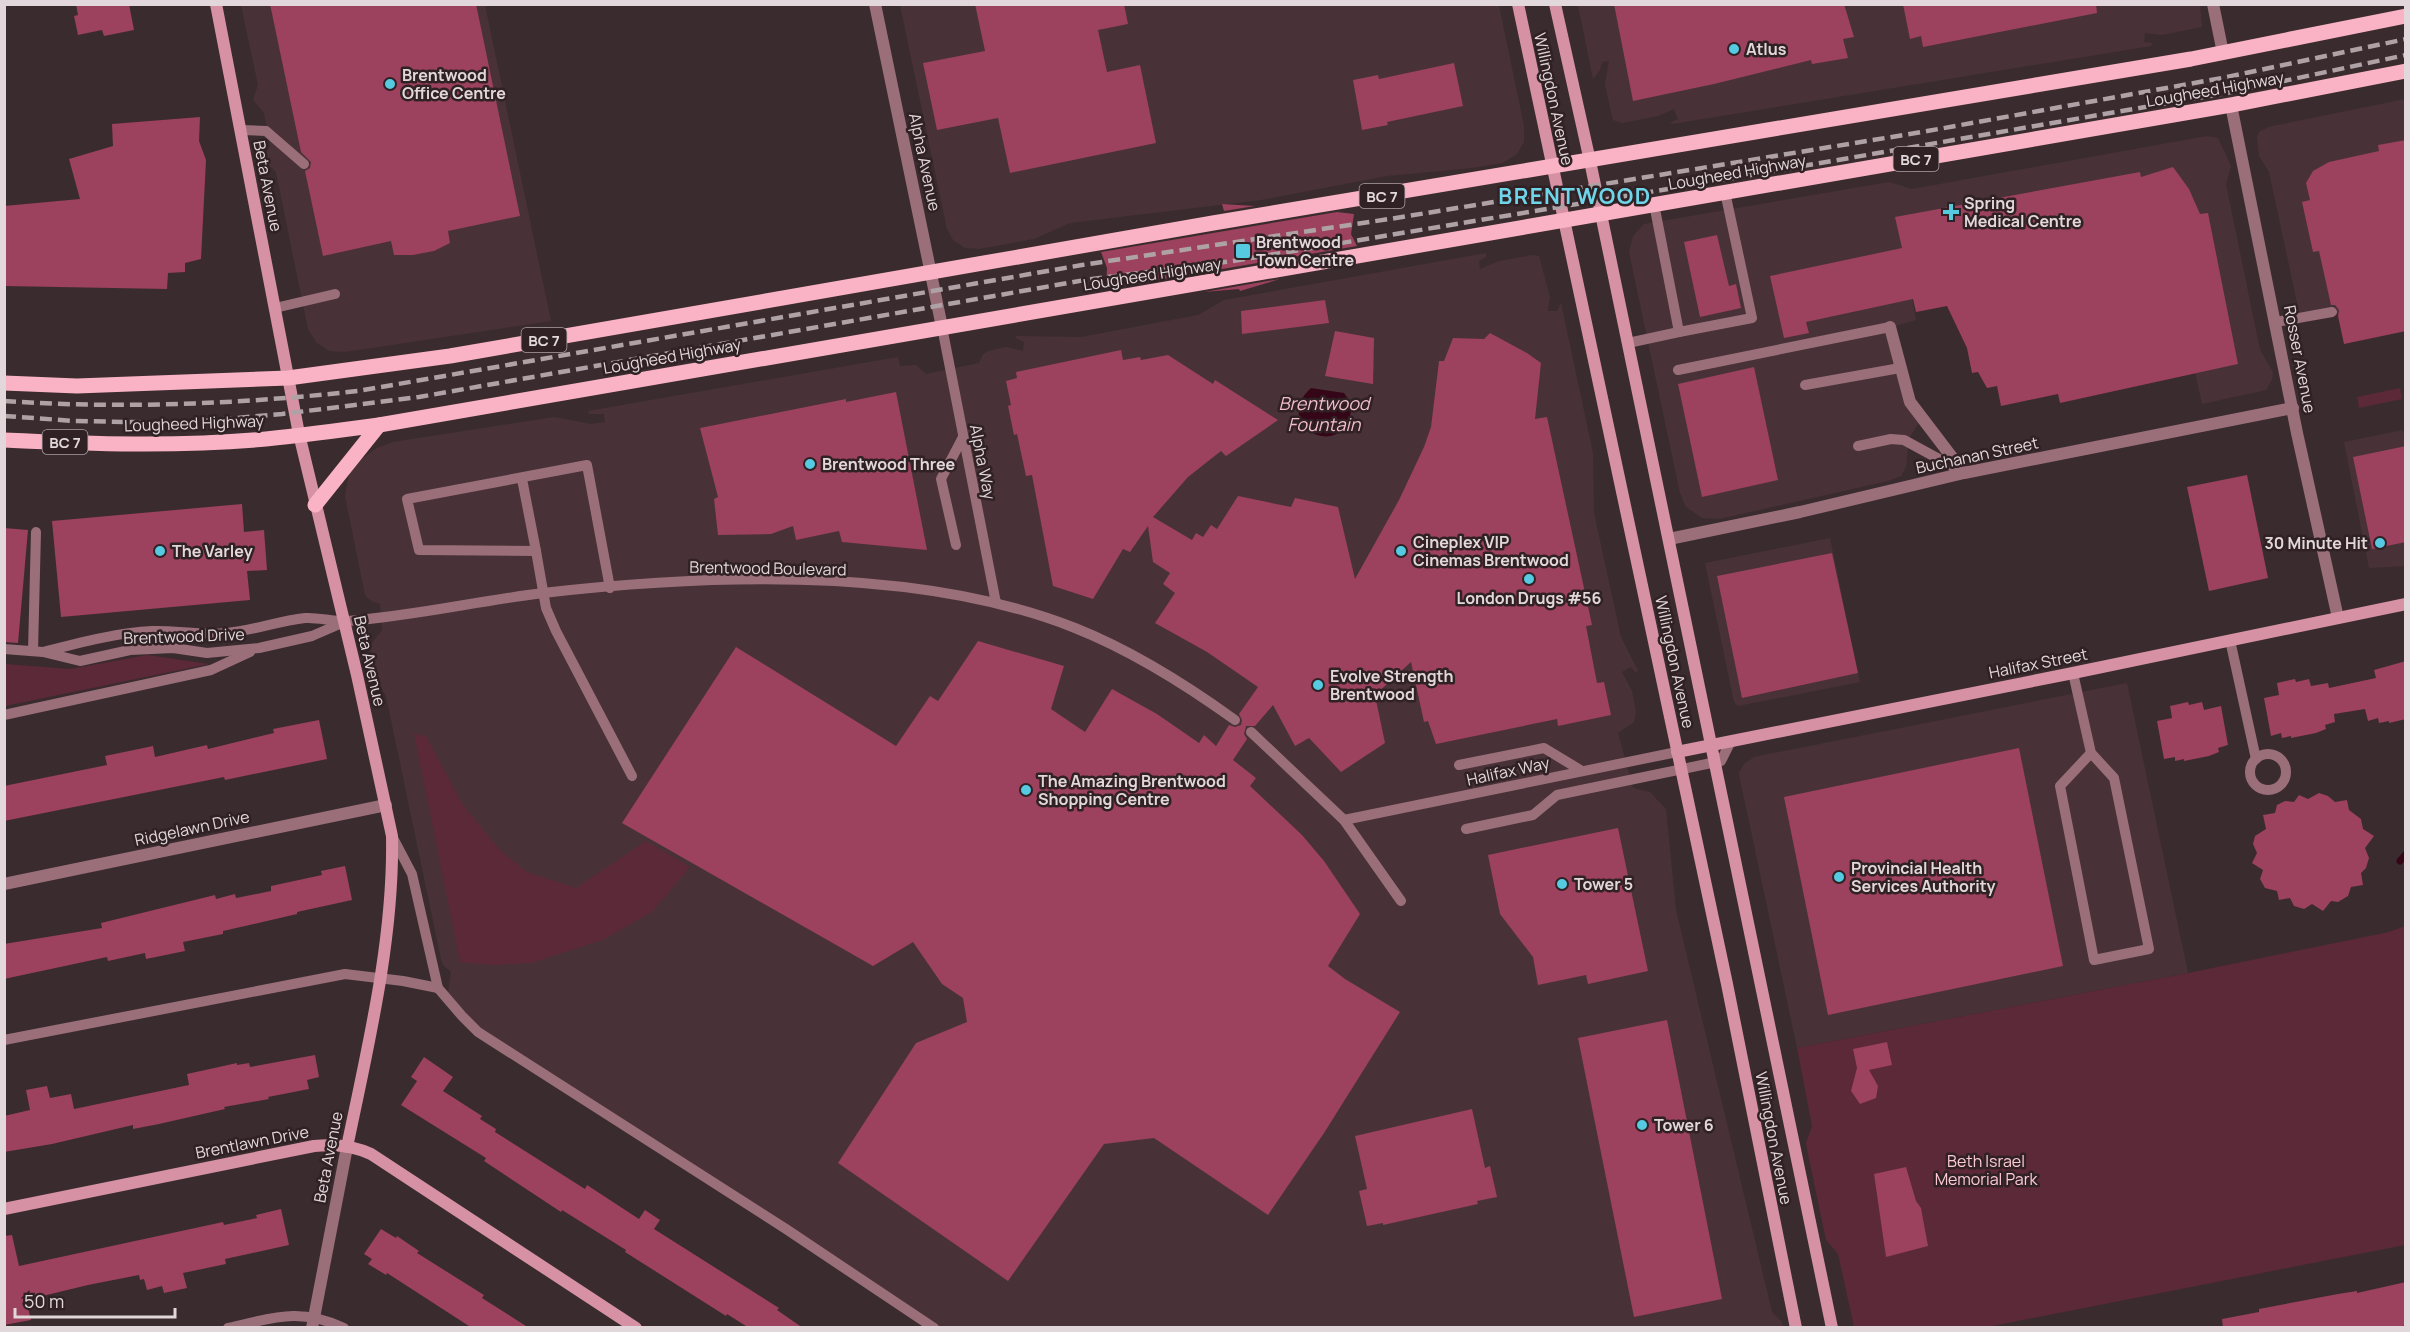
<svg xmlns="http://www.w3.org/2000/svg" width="2410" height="1332" font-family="Manrope,sans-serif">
	<rect width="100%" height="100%" fill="#3a2b2f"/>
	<g fill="#483237">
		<polygon points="2200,4 2202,27 2162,35 2145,33 2144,42 2152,43 2151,46 1672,124 1670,123 1678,119 1674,109 1658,116 1622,123 1613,120 1605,85 1609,61 1602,62 1600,70 1593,79 1578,5"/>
		<polygon points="241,5 485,5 551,321 345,352 329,351 316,342 308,329 276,172 266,162 264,157 270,146 264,113 253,100 258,85"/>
		<polygon points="900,5 1499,5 1524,126 1524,142 1517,154 1503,163 1472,168 1387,176 1261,200 1070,223 1034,239 979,249 965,248 953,240 947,229"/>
		<polygon points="2405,99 2405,300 2301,321 2269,172 2259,156 2257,137 2259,132 2268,127"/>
		<polygon points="2207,136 2218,138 2231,166 2226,184 2260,350 2273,372 2272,380 2266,390 2202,404 2177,289 1907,271 1916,320 1891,327 1921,420 1909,438 1906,467 1901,476 1888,481 1719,519 1702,518 1686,507 1680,493 1629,252 1633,236 1644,224 1889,182 1912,189"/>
		<polygon points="1486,253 1486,257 1479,261 1480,269 1499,261 1533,255 1539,256 1550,297 1548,311 1557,311 1561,303 1593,453 1594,513 1621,637 1638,671 1635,672 1631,667 1622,672 1632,691 1636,712 1634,722 1618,733 1633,788 1650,792 1666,809 1676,910 1772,1312 1781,1321 1783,1327 938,1327 478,1032 447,1000 451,972 443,965 441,959 386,696 374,676 370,656 372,643 382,630 380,604 371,601 365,595 345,496 349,474 359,461 375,449 393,442 554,417 591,424 605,422 604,414 589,414 588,411 898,357 900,366 916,365 926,374 979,363 983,354 989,351 1006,347 1023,351 1024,342 1016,338 1016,336 1081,337 1198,315 1224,300"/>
		<polygon points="2403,430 2406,445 2405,566 2369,568 2344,442"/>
		<polygon points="1830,538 1860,682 1738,706 1734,702 1705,563"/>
		<polygon points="2127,683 2188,973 1797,1048 1740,779 1739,773 1744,764 1754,757"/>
	</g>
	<g fill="#5b2938">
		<polygon points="2400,388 2402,399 2359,408 2357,397"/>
		<polygon points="147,655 209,664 5,706 5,664 70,669"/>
		<polygon points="414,734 426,736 463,805 500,850 527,872 576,888 646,841 690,867 652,912 603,940 531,963 493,965 460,962"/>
		<polygon points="2405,926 2405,1245 1987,1327 1854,1327 1838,1254 1826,1240 1809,1159 1806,1143 1812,1126 1797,1048 2188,973 2389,932"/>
	</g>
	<path fill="#340618" d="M1311,388L1344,393C1350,401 1353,409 1349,419C1333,459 1273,422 1311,388Z"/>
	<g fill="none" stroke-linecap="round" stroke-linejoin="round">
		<polyline stroke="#340618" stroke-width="7" points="2400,861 2406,854"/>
	</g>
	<g fill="#9c415e">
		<polygon points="76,4 129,4 134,30 104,36 102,30 78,35 74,16 78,15"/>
		<polygon points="270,4 476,4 520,216 448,231 450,243 434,251 413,255 394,255 391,241 323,256 305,171 310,168 311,162 301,152"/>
		<polygon points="975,4 1124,4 1128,24 1098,30 1107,72 1140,65 1156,143 1010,173 998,118 937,130 923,63 985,51"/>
		<polygon points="1614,4 1844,4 1854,37 1843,39 1848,58 1812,64 1811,60 1714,84 1633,101"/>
		<polygon points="1903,4 2096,4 2097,13 1923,47 1921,36 1910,39"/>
		<polygon points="1454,63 1463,106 1387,122 1388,125 1362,130 1353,80 1378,75 1379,79"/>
		<polygon points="200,117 199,141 206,160 201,259 185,263 185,272 168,273 167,289 4,286 4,206 80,199 69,159 113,146 112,124"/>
		<polygon points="2406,140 2406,331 2344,344 2338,316 2339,310 2335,305 2331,305 2319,251 2313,252 2302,202 2310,200 2306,183 2313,171 2329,162 2379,151 2378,145"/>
		<polygon points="2173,167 2189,189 2200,214 2208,213 2238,364 2060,403 2058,394 2001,406 1997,386 1987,388 1978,372 1972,373 1967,348 1947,306 1916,312 1913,299 1806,322 1809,333 1784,338 1770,276 1902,248 1895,217 2140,172 2141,177"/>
		<polygon points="1222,204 1255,206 1224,211"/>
		<polygon points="1337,212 1354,214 1351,234 1357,246 1106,289 1107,268 1101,252"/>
		<polygon points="1717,235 1729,286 1736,284 1741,308 1700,317 1684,242"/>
		<polygon points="1280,279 1240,291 1239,289 1204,292"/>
		<polygon points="1325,300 1329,323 1242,334 1241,311"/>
		<polygon points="1335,331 1374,338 1373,384 1325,376"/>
		<polygon points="1490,333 1527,353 1541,363 1535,419 1547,417 1592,625 1586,626 1597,683 1604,682 1611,715 1558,726 1557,719 1436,744 1428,721 1424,722 1411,662 1375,695 1385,743 1341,772 1309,738 1295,746 1273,705 1255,726 1246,726 1244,734 1247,739 1233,760 1256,778 1250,786 1302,835 1324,861 1360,914 1328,966 1345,979 1400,1012 1324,1133 1268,1215 1154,1138 1104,1144 1008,1281 838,1163 916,1043 967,1022 963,998 942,984 913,942 873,966 622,823 736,647 896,746 930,696 938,701 978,641 1064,666 1051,709 1085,732 1112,689 1157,714 1199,743 1204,735 1216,746 1229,725 1235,727 1241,725 1242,720 1239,714 1258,687 1207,652 1155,623 1175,593 1163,584 1170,573 1153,562 1148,526 1130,552 1123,549 1093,599 1053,586 1032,475 1026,476 1017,434 1014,435 1008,406 1011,405 1006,381 1017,378 1016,372 1121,350 1123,360 1140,357 1141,360 1168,355 1213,384 1215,380 1278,420 1226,456 1221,451 1188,477 1153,517 1192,540 1196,533 1203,537 1211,525 1217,529 1238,496 1291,507 1295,498 1338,507 1355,579 1399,500 1424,447 1431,427 1439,361 1444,361 1453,338 1484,339"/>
		<polygon points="1754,367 1778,480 1702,497 1678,384"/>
		<polygon points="896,392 927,550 842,542 839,531 796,540 793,526 771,534 718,535 714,499 718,497 700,428 846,399 846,402"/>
		<polygon points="2406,446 2406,542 2372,549 2353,457"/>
		<polygon points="2247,475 2268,578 2209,591 2187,487"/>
		<polygon points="242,504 244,532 264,530 267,570 247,571 250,600 61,617 52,521"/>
		<polygon points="4,528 28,530 18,643 4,642"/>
		<polygon points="1832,553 1858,673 1742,698 1717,576"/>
		<polygon points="2406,661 2406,719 2389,723 2389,721 2379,723 2378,718 2368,721 2365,709 2334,714 2335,722 2325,725 2326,729 2316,733 2291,738 2291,736 2282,738 2281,733 2271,736 2264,698 2279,695 2277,683 2295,679 2296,682 2309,679 2311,686 2328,683 2329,688 2376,678 2374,670"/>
		<polygon points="2188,702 2189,705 2202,702 2204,710 2221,706 2228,745 2218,748 2219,752 2209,756 2184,761 2184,759 2175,761 2175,757 2164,759 2157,721 2172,718 2170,706"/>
		<polygon points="319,720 327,759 225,780 224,777 4,821 4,786 107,765 105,756 153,746 155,757 207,745 208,749 274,733 273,729"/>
		<polygon points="2019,748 2063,966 1828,1015 1784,797"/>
		<polygon points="2319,793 2328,796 2335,802 2347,800 2349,810 2361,819 2363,829 2374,836 2365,848 2369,858 2366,868 2361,873 2363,885 2351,887 2348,896 2338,902 2331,901 2323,911 2312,904 2304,909 2294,906 2290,898 2279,900 2277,891 2265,888 2260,879 2263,870 2252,863 2257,853 2253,844 2255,836 2266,829 2263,815 2275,813 2277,805 2285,801 2294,802 2299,795 2308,799"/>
		<polygon points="1618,828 1648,971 1588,984 1586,975 1538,985 1533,957 1500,914 1488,855"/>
		<polygon points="345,866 352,900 297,912 297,914 223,931 223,934 183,942 185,951 146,959 145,953 108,961 107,957 4,979 4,944 102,928 101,923 215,895 216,899 235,894 236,898 271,891 271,886 322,875 321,871"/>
		<polygon points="1667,1020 1722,1299 1634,1317 1578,1038"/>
		<polygon points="1887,1042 1892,1065 1869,1070 1878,1086 1876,1098 1860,1104 1851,1091 1857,1068 1853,1049"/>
		<polygon points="315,1055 319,1077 307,1080 309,1089 268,1097 269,1099 224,1107 225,1109 159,1124 133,1129 133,1125 52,1144 4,1152 4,1116 30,1110 26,1090 47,1086 50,1098 71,1094 74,1109 189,1085 187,1074 237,1063 237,1065 249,1063 250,1067"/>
		<polygon points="424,1057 453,1077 443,1091 482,1116 480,1119 496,1129 495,1132 585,1189 587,1185 639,1219 645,1210 660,1220 654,1229 779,1308 777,1310 803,1328 749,1328 727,1314 726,1316 625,1252 626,1250 562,1210 561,1212 484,1161 486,1158 401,1105 417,1081 411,1077"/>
		<polygon points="1472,1109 1485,1168 1490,1166 1497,1197 1477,1201 1478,1204 1383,1225 1383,1223 1367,1226 1359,1191 1367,1189 1355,1136"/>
		<polygon points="1906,1167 1916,1201 1921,1208 1928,1246 1886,1257 1874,1174"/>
		<polygon points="281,1209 289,1245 225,1259 226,1264 183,1273 187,1288 164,1293 162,1286 147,1290 144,1279 140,1280 139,1275 88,1285 26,1300 31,1320 4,1325 4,1236 12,1235 19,1266 223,1222 224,1225 257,1218 256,1215"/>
		<polygon points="381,1229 396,1238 397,1236 419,1251 417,1253 484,1295 482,1298 529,1328 472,1328 387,1273 386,1275 368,1264 372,1259 364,1254"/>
		<polygon points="2406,1282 2406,1325 2394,1328 2223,1328 2222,1319 2259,1312 2259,1309 2338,1294 2357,1291 2357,1293"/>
	</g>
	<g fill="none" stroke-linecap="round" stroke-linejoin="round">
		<g stroke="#9a6f7a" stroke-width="10">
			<polyline points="241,130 266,131 304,164"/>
			<polyline points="1654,204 1679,332 1752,318 1725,192"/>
			<polyline points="275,308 335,294"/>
			<polyline points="2276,322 2332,312"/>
			<polyline points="942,327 996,603"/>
			<polyline points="1628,343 1679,332"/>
			<polyline points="1678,370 1890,327"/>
			<polyline points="1805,385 1900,368"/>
			<polyline points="1858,446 1891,439 1904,440 1961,471"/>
			<polyline points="522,479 536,551 419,550 407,499 587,465 610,588"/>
			<polyline points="956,545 941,479 963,437"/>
			<polyline points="536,551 546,608 556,631 632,776"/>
			<polyline points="2230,640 2256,759"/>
			<polyline points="4,649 43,652 80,661 130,650 173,648 207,653 259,648 312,636 342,623"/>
			<polyline points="33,651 36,532"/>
			<path d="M43,652C74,644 119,632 152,631C176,630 201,636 226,633C252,631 278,621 305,618C319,617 333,622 348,621C413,616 478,601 543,593C708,574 919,566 1075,628C1133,651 1185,684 1235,720"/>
			<polyline points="2073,673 2091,753 2114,778 2149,949 2094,960 2060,786 2091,753"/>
			<polyline points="4,715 211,670 250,652"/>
			<polyline points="1251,732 1344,820 1401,901"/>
			<circle cx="2268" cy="772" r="18"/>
			<polyline points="1459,765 1544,748 1582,771"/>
			<polyline points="1344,820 1677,752"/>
			<polyline points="1466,829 1533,815 1557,795 1721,761 1731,741"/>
			<polyline points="392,836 412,874 438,988 462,1016 478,1032 786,1229 934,1328"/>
			<polyline points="4,1040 345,974 403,981 438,988"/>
			<path d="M228,1328C273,1318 299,1307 344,1328"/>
		</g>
		<g stroke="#9a6f7a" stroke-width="12">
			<polyline points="875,4 942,327"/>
			<polyline points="2213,4 2223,53"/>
			<polyline points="2231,105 2297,433 2338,618"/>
			<polyline points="1890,327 1910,402 1964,473"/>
			<polyline points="1669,539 1800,512 1964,473 2293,408"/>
			<polyline points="4,884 386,805"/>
			<polyline points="312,1328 347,1147"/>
		</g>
		<g stroke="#d692a4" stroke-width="12">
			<path d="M216,4L299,434L357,675L392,836C394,939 368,1046 347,1147"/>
			<polyline points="1518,4 1727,984 1796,1328"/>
			<polyline points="1555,4 1590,161 1832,1328"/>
			<polyline points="1677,752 2073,673 2406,604"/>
			<path d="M4,1209L314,1146C333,1144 354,1146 371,1154L636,1328"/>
		</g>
		<g stroke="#fab3c5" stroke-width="15">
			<polyline points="4,383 77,386 288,378 450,356 1213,223 2191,59 2406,16"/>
			<path d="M4,440C91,444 179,447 266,439C304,435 342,430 379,425L2231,105L2406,71"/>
			<polyline points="315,505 379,425"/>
		</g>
		<g stroke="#afa2a6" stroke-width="4.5" stroke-dasharray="12 6" stroke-linecap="butt">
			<path d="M4,401C123,409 240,404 358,391L1082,265L1396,218L1922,132L2222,78L2406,39"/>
			<polyline points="4,416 75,421 180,423 282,414 419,397 1085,280 1233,261 1716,181 2232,92 2406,55"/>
		</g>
	</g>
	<g fill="#55cae0" stroke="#302125" stroke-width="2">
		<circle cx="1734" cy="49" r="6"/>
		<circle cx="390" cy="84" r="6"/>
		<path d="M1948 203h6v6h6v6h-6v6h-6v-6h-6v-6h6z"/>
		<rect x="1235" y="243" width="16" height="16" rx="3"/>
		<circle cx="810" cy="464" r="6"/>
		<circle cx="2380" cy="543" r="6"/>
		<circle cx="160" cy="551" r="6"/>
		<circle cx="1401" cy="551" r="6"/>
		<circle cx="1529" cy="579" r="6"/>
		<circle cx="1318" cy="685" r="6"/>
		<circle cx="1026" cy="790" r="6"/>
		<circle cx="1839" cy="877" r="6"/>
		<circle cx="1562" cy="884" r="6"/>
		<circle cx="1642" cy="1125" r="6"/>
	</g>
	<g text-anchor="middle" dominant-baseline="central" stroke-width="5" stroke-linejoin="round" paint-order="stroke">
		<g fill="#302125" stroke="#ada0a4" stroke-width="1.5">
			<rect x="1893.5" y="147" width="45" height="24" rx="4.5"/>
			<rect x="1359.5" y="184" width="45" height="24" rx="4.5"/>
			<rect x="521.5" y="328" width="45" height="24" rx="4.5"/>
			<rect x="42.5" y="430" width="45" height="24" rx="4.5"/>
		</g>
		<g font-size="15" font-weight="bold" fill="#e2d7da">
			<text x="1916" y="159">BC 7</text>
			<text x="1382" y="196">BC 7</text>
			<text x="544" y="340">BC 7</text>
			<text x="65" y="442">BC 7</text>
		</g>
		<g font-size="16" font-weight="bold" fill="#e2d7da" stroke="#302125" text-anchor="start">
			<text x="1746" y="49">Atlus</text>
			<text x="402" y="75">Brentwood<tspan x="402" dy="18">Office Centre</tspan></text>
			<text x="1964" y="203">Spring<tspan x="1964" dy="18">Medical Centre</tspan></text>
			<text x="1256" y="242">Brentwood<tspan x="1256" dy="18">Town Centre</tspan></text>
			<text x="822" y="464">Brentwood Three</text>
			<text x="1413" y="542">Cineplex VIP<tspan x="1413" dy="18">Cinemas Brentwood</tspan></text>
			<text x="2368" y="543" text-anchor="end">30 Minute Hit</text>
			<text x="172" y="551">The Varley</text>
			<text x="1529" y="598" text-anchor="middle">London Drugs #56</text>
			<text x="1330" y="676">Evolve Strength<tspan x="1330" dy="18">Brentwood</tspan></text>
			<text x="1038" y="781">The Amazing Brentwood<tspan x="1038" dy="18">Shopping Centre</tspan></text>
			<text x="1851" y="868">Provincial Health<tspan x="1851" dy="18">Services Authority</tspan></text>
			<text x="1574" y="884">Tower 5</text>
			<text x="1654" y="1125">Tower 6</text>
		</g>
		<g font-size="16" fill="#e2d7da" stroke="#302125">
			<text transform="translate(2215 89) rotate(-10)">Lougheed Highway</text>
			<text transform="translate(1554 99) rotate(78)">Willingdon Avenue</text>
			<text transform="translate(925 162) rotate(78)">Alpha Avenue</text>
			<text transform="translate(1737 172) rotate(-10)">Lougheed Highway</text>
			<text transform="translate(268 186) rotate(79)">Beta Avenue</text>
			<text transform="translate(1152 274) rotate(-9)">Lougheed Highway</text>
			<text transform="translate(672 356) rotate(-10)">Lougheed Highway</text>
			<text transform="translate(2300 359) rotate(79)">Rosser Avenue</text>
			<text transform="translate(194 423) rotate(-2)">Lougheed Highway</text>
			<text transform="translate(1977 455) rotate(-12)">Buchanan Street</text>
			<text transform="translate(983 462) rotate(79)">Alpha Way</text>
			<text transform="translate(768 568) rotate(1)">Brentwood Boulevard</text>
			<text transform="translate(184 636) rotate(-2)">Brentwood Drive</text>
			<text transform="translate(370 661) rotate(77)">Beta Avenue</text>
			<text transform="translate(1675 662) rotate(78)">Willingdon Avenue</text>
			<text transform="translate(2038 663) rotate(-11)">Halifax Street</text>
			<text transform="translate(1508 771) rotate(-12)">Halifax Way</text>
			<text transform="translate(192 828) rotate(-12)">Ridgelawn Drive</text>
			<text transform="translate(1774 1138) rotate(79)">Willingdon Avenue</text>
			<text transform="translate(252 1142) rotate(-11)">Brentlawn Drive</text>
			<text transform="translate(328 1157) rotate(-79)">Beta Avenue</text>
		</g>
		<g font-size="16" fill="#fdc9d5" stroke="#302125">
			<text x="1986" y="1161">Beth Israel<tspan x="1986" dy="18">Memorial Park</tspan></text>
		</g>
		<g font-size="18" font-style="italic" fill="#f2becb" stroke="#302125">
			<text x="1324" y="403">Brentwood<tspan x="1324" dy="21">Fountain</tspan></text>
		</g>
		<g font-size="22" font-weight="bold" letter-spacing="1.5" fill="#6ed5ea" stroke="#302125">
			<text x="1575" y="196">BRENTWOOD</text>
		</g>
	</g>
	<rect width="2410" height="1332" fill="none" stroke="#e2d7da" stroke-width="12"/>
	<path d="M15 1308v9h160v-9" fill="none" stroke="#e2d7da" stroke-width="3"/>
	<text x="24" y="1308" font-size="18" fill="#e2d7da" stroke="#302125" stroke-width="4.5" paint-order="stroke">50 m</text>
</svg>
